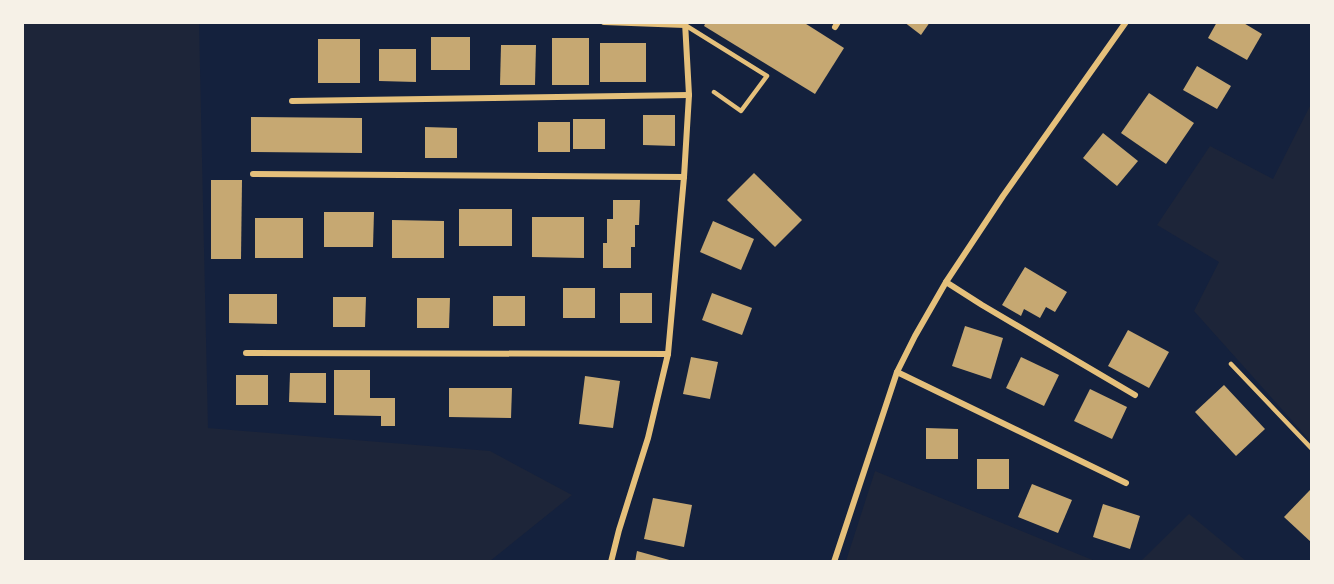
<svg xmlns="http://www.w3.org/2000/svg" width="1334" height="584" font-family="'Noto Sans',sans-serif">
	<rect width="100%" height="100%" fill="#14213d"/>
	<g fill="#1d2539">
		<polygon points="22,23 199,23 208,428 490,451 572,495 490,561 23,561"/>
		<polygon points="1311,104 1311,442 1194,311 1219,262 1157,225 1210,146 1273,179"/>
		<polygon points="875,471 1095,561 846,561"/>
		<polygon points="1189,514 1246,561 1141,561"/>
	</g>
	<g fill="#c6a872">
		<polygon points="706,22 803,22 844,48 815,94 704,26"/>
		<polygon points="904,22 930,22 921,35"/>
		<polygon points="1217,22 1242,22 1262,34 1247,60 1208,38"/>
		<rect x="431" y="37" width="39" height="33"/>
		<rect x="552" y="38" width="37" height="47"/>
		<rect x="318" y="39" width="42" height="44"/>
		<rect x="600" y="43" width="46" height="39"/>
		<polygon points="501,45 536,45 535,85 500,85"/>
		<polygon points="379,49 416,49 416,82 379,81"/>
		<polygon points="1197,66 1231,86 1217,109 1183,90"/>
		<polygon points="1149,93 1194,123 1166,164 1121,133"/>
		<polygon points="643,115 675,115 675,146 643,145"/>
		<polygon points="251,117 362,118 362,153 251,152"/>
		<rect x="573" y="119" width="32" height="30"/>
		<rect x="538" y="122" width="32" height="30"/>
		<polygon points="425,127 457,128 457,158 425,158"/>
		<polygon points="1103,133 1138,161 1117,186 1083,158"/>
		<polygon points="754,173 802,220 775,247 727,200"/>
		<polygon points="211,180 242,180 241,259 211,259"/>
		<polygon points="613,200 640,200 639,225 635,225 635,247 631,247 631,268 603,268 603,243 607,243 607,219 613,219"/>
		<rect x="459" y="209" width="53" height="37"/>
		<polygon points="324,212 374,212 373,247 324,247"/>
		<polygon points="532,217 584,217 584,258 532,257"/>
		<rect x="255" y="218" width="48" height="40"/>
		<polygon points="392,220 444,221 444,258 392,258"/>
		<polygon points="713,221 754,239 741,270 700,252"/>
		<polygon points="1025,267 1067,292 1055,312 1046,307 1040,318 1024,309 1021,316 1002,305"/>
		<rect x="563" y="288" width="32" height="30"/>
		<rect x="620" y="293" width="32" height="30"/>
		<polygon points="712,293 752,308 742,335 702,320"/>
		<polygon points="229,294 277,294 277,324 229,323"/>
		<rect x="493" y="296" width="32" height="30"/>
		<polygon points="333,297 366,297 365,327 333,327"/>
		<polygon points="417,298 450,298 449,328 417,328"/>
		<polygon points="965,326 1003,338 991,379 952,366"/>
		<polygon points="1128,330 1169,352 1149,388 1108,366"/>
		<polygon points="691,357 718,362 710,399 683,394"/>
		<polygon points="1021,357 1059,375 1044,406 1006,388"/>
		<polygon points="334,370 370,370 370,398 395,398 395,426 381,426 381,416 334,415"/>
		<polygon points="290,373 326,373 326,403 289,402"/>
		<rect x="236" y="375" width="32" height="30"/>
		<polygon points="585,376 620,381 613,428 579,424"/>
		<polygon points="1224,385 1265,429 1236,456 1195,412"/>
		<polygon points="449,388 512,388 511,418 449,417"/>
		<polygon points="1090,389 1127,407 1112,439 1074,421"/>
		<polygon points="926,428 958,429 958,459 926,459"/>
		<rect x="977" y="459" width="32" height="30"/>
		<polygon points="1032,484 1072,500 1058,533 1018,517"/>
		<polygon points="1310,490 1312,491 1312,543 1284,517"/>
		<polygon points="653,498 692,505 684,547 644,539"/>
		<polygon points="1103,504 1140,516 1130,549 1093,537"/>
		<polygon points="637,551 673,561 673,562 635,562"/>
	</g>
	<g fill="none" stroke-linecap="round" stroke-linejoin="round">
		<g stroke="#e5c07b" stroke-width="4.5">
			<polyline points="685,25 767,76 741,111 714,92"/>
			<polyline points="1231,364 1312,449"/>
		</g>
		<g stroke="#e5c07b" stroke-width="6">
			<polyline points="604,22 685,25"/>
			<polyline points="835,27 838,22"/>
			<polyline points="292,101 689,95"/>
			<polyline points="253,174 684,177"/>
			<polyline points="946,282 982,305 1135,395"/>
			<polyline points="246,353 668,354"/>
			<polyline points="897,372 1126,483"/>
			<polyline points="611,562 619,530 648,438 668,354 684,177 689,95 685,22"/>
			<polyline points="834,562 897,372 915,336 946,282 1003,196 1126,22"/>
		</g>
	</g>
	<rect width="1334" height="584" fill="none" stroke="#f6f1e7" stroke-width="48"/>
</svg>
